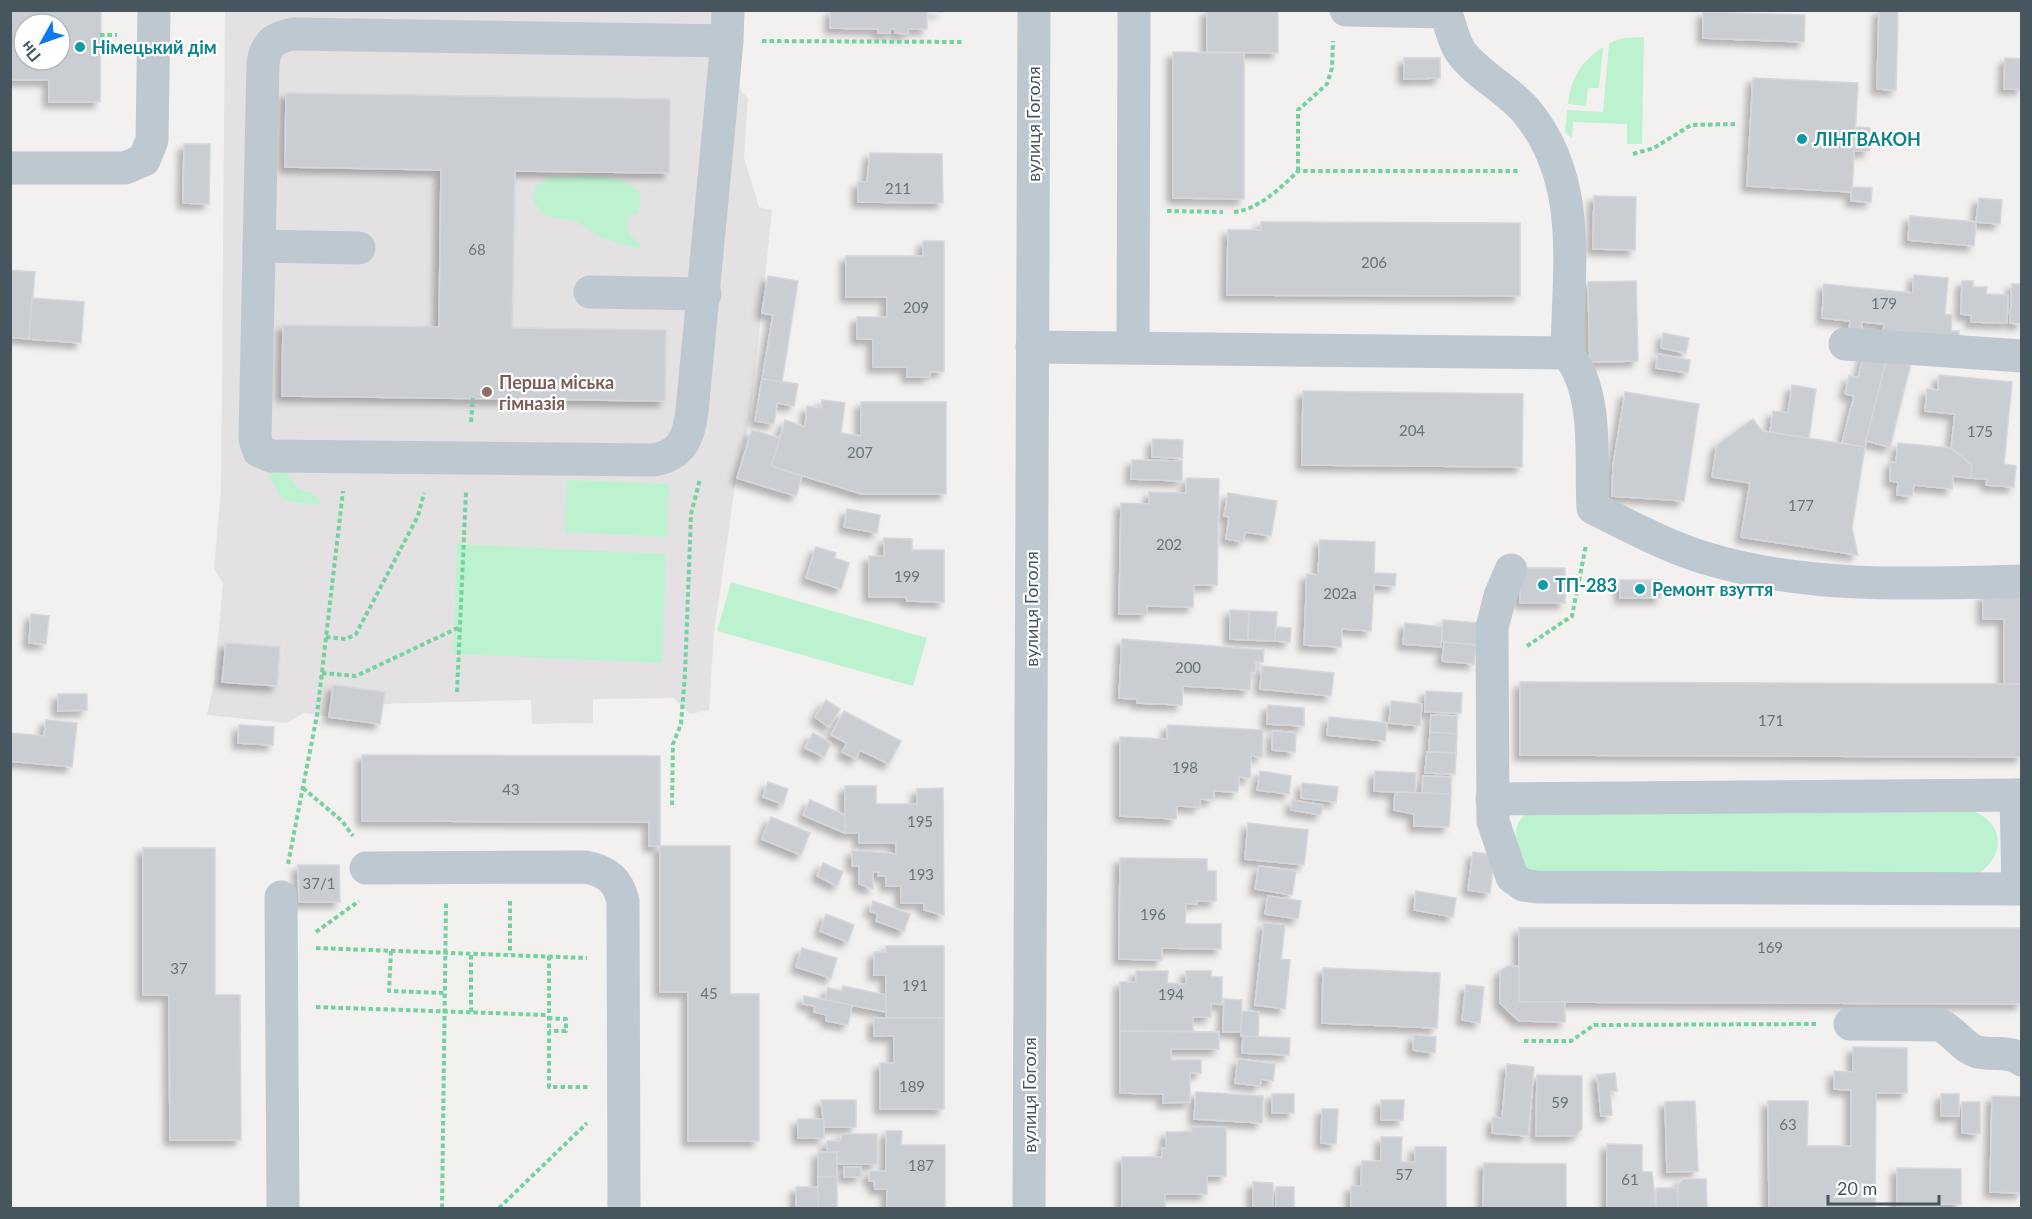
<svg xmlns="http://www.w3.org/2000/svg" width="2032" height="1219" font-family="Lato,sans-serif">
	<defs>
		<filter id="shadow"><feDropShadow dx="-5.5" dy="5.5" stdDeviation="3" flood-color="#0004"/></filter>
	</defs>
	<rect width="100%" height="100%" fill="#f3f0f0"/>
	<polygon fill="#e4e1e2" points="225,11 740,11 738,68 741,91 748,98 744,158 759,207 772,210 750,419 736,479 714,633 709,710 690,714 674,698 593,699 593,723 532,724 531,700 383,704 380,724 304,713 287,723 207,715 214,683 223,583 214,569 221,488"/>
	<g fill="#bdf2d0">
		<polygon points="1644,37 1642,144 1627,144 1627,124 1573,122 1572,138 1565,132 1567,110 1603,112 1609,43 1623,38"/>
		<path d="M1603,47L1599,88H1588L1586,106L1568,104C1571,77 1581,62 1603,47Z"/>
		<path d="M565,177C590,177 654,171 638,213L628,217C624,229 632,237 640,244V249L601,238L576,221L544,216L533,200L536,185L548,178Z"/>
		<path d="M271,470H285C293,480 295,493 311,492L323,504C313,504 289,504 282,497C276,491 276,484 269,478Z"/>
		<polygon points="567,480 669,484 667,537 565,532"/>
		<polygon points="457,544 666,554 662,663 453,654"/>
		<polygon points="731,582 927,638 913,686 717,631"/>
		<path d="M1965,809C2002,817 2010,852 1978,874L1528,876C1521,855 1505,828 1528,812Z"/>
	</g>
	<g fill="#caced3" stroke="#d4d7dc" stroke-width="1.5" fill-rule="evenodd" filter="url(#shadow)">
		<path d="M10,10H101L100,102H49V80H10ZM24,24H60V60H24Z"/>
		<polygon points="831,10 942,10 942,12 927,11 927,29 908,29 908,34 895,33 895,29 890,29 890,33 878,33 878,29 830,28"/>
		<polygon points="1207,10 1278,10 1278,53 1207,52"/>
		<polygon points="1879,10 1898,10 1896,90 1877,89"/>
		<polygon points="1703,12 1805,15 1804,42 1703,38"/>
		<polygon points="1173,52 1244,53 1244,199 1173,198"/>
		<polygon points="1404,58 1440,58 1440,78 1404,79"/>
		<polygon points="2005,58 2022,59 2022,89 2004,89"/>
		<polygon points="1753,78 1858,83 1852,192 1747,186"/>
		<polygon points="286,93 670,99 669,173 515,171 512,328 666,330 665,401 282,396 283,325 439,327 441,170 285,167"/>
		<polygon points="1855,127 1870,128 1869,151 1854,151"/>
		<polygon points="184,144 210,144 209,204 183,203"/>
		<polygon points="870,153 942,154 943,203 858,202 858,182 867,182"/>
		<polygon points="1852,187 1872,188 1871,202 1851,201"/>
		<polygon points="1594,196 1636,197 1635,250 1593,249"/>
		<polygon points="1979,198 2002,200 2000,224 1976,222"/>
		<polygon points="1910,216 1976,222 1974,246 1908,240"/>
		<polygon points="1261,222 1520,223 1520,296 1227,295 1228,230 1261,230"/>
		<polygon points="923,241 944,241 944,371 930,372 930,377 907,377 907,367 873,367 873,339 857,339 857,317 887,317 887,297 846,297 846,256 923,256"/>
		<polygon points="10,270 35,272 29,339 10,337"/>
		<polygon points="1914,275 1948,278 1945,314 1952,315 1951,331 1959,331 1958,345 1883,338 1884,324 1862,322 1861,332 1849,331 1850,321 1822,318 1824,284 1913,293"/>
		<polygon points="768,276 798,281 782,382 762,379 773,315 762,313"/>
		<polygon points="1636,281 1638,361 1590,362 1588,282"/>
		<polygon points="1962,281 1973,281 1973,287 1987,287 1986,294 2008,295 2007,323 1971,322 1971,315 1961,314"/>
		<polygon points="2012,284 2022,284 2022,324 2010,323"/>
		<polygon points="32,298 84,302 81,343 29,339"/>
		<polygon points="1663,333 1689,338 1686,353 1661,348"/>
		<polygon points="1865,351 1887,357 1865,447 1842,443 1854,396 1845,394 1849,376 1858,378"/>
		<polygon points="1658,354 1690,360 1688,373 1656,368"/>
		<polygon points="1887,357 1911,363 1890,447 1866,441"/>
		<polygon points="1939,375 2012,382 2004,464 2016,466 2014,487 1986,485 1987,479 1970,478 1972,465 1951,448 1955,414 1925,411 1927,389 1938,390"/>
		<polygon points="762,379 798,384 794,406 777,403 774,424 755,421"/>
		<polygon points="1792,385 1816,389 1809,438 1770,432 1773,411 1788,413"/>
		<polygon points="1303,391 1523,394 1522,467 1302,465"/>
		<polygon points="1625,392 1699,404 1684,501 1612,496 1613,466"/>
		<polygon points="822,400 845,403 841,433 861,436 861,402 946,402 946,494 862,494 771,466 785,420 805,427 807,406 821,408"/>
		<polygon points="1753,419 1762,431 1865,447 1852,528 1858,555 1741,537 1750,483 1712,477 1717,445"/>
		<polygon points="752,430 780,438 771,466 802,476 796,496 737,478"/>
		<polygon points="1153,439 1183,440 1182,458 1152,457"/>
		<polygon points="1898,443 1951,448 1972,465 1970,478 1953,476 1952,489 1914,485 1912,496 1897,495 1898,482 1890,481 1891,462 1896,463"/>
		<polygon points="1132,460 1182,461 1182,481 1131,479"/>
		<polygon points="1187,478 1219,479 1217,585 1194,585 1193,607 1147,606 1147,614 1119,614 1121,503 1149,504 1149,492 1186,493"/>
		<polygon points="1228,493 1277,501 1271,536 1245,532 1243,542 1226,539 1229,517 1224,516"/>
		<polygon points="847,509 880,515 877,533 844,527"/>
		<polygon points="884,538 912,539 912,550 944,550 944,602 907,601 906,597 869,597 869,556 884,556"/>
		<polygon points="1320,540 1375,542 1374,573 1396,574 1395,586 1374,585 1371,631 1342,629 1341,647 1304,645 1307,574 1318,575"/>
		<polygon points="816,547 836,553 834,558 849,563 841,589 806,578"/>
		<rect x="1520" y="568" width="45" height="35"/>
		<polygon points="1620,580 1660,580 1661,598 1620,598"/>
		<polygon points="1983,595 2022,595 2022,684 2004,684 2004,619 1983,619"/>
		<polygon points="1230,610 1249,611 1248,640 1230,639"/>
		<polygon points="1249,611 1277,612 1275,641 1248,640"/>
		<polygon points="31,614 49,616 46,644 29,643"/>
		<polygon points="1443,620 1478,623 1476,645 1441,642"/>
		<polygon points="1405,623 1442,627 1441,647 1403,644"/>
		<polygon points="1276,627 1291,628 1290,642 1275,641"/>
		<polygon points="1122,639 1264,650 1263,662 1256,662 1255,673 1251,672 1250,690 1183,686 1182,705 1137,703 1137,699 1119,698"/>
		<polygon points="1444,642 1476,645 1474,664 1442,661"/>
		<polygon points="226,643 280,647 277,686 222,682"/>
		<polygon points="1262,666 1334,673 1331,696 1260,689"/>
		<polygon points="1520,682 2022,684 2022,757 1520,755"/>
		<polygon points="333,685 385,692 380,724 329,717"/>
		<polygon points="1426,691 1462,693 1461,713 1425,712"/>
		<polygon points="58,694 87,694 87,710 58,711"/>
		<polygon points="826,700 840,709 829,727 815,717"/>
		<polygon points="1391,701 1422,704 1420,726 1389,723"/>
		<polygon points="1268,705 1304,708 1304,726 1267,724"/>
		<polygon points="844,711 901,741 889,764 860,750 856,759 842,752 847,743 831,735"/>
		<polygon points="1431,715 1457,716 1457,734 1430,732"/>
		<polygon points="1329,717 1387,723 1385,741 1327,735"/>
		<polygon points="46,720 77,723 72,767 10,761 10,733 44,736"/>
		<polygon points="239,725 274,727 273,745 238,743"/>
		<polygon points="1168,725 1263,730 1262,757 1251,756 1250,778 1239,777 1238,792 1214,791 1213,800 1200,799 1200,807 1177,806 1176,819 1120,816 1120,737 1167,739"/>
		<polygon points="1273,731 1296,733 1295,752 1272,750"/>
		<polygon points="1430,732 1457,734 1456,753 1429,752"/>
		<polygon points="813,733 831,743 824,757 805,748"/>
		<polygon points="1427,752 1456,753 1455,774 1425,773"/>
		<polygon points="362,755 660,756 660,846 649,846 649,822 362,821"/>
		<polygon points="1260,771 1291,776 1289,794 1257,790"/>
		<polygon points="1375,771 1416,773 1415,793 1374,791"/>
		<polygon points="1423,776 1451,777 1451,794 1422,793"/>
		<polygon points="768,782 788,789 783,804 763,797"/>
		<polygon points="1302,783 1338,787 1336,802 1301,798"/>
		<polygon points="845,786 876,786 876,804 917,804 917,789 943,788 944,915 924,910 924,903 901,903 901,886 886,886 886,876 878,876 879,872 873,872 873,889 859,884 859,866 852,866 852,850 896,854 896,843 859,843 859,833 845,833"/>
		<polygon points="1395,792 1451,794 1449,827 1414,826 1414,814 1394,810"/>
		<polygon points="810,800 845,815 845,833 803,815"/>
		<polygon points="1292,800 1323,805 1321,815 1291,810"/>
		<polygon points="771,817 810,833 801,855 762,839"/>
		<polygon points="1248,823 1308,830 1304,865 1245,859"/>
		<polygon points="660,846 730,846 730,994 759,994 759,1141 688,1141 688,992 660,992"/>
		<polygon points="143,848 215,848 215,995 240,995 241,1140 170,1140 169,995 143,995"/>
		<polygon points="1473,852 1495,855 1490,893 1468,890"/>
		<polygon points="1120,858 1207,859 1207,871 1216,871 1216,901 1197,901 1197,904 1186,904 1185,924 1221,924 1221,949 1162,948 1162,960 1119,959"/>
		<polygon points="823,863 843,872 837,886 817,876"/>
		<polygon points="298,865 339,865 340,902 299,902"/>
		<polygon points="1259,866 1296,871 1292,895 1255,889"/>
		<polygon points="1416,891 1456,898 1453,917 1414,910"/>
		<polygon points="1268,896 1301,901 1298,919 1265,914"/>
		<polygon points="873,901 910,914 904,931 876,921 878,914 870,911"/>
		<polygon points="826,914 854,925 848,942 820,931"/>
		<polygon points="1264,923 1285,925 1281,959 1290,960 1285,1009 1255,1005"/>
		<polygon points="1519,928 2022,928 2022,1004 1519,1002"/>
		<polygon points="886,946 944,946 944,1018 886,1018 886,975 874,975 874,952 886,952"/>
		<polygon points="802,948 837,958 831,978 796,967"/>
		<polygon points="1508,966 1519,966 1519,1002 1565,1002 1565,1022 1519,1021 1500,1003 1500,971"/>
		<polygon points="1323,968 1440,973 1437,1028 1322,1023"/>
		<polygon points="1136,971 1168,971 1167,983 1186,984 1186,971 1211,971 1211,977 1222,977 1222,1004 1211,1004 1211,1017 1193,1017 1193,1031 1120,1031 1120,982 1136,982"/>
		<polygon points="1466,985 1484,987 1480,1023 1462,1020"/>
		<polygon points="843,986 886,995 886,1012 825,1000 828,988 842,991"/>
		<polygon points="804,996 852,1005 848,1025 826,1021 827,1015 814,1012 815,1006 803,1004"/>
		<polygon points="1224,999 1242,1000 1241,1032 1223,1032"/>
		<polygon points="1242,1011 1259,1012 1258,1037 1241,1036"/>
		<polygon points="874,1018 944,1018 944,1109 880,1109 880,1063 894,1063 894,1036 874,1036"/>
		<polygon points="1120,1031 1219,1032 1219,1049 1171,1049 1171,1060 1201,1060 1201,1073 1190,1073 1190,1102 1163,1103 1163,1094 1120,1093"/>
		<polygon points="1414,1035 1436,1037 1435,1053 1413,1050"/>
		<polygon points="1243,1036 1290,1038 1289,1055 1242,1053"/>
		<polygon points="1853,1047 1907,1048 1907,1093 1876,1093 1875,1208 1769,1208 1768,1101 1808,1101 1807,1146 1851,1146 1851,1090 1834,1089 1834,1071 1853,1072"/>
		<polygon points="1238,1059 1275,1064 1273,1081 1261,1079 1260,1086 1235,1083"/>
		<polygon points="1507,1064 1534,1067 1528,1136 1492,1133 1493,1117 1502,1118"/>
		<polygon points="1615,1073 1617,1091 1610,1091 1612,1115 1601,1116 1597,1075"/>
		<polygon points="1537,1075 1582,1076 1582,1129 1575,1136 1536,1136"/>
		<polygon points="1196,1092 1263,1096 1262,1123 1194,1119"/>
		<rect x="1272" y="1094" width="22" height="19"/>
		<rect x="1941" y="1094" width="18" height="22"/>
		<polygon points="1992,1096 2022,1097 2022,1193 1990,1192"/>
		<polygon points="821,1100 856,1100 856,1127 824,1127"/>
		<polygon points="1381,1100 1404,1100 1403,1120 1381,1120"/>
		<polygon points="1695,1101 1698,1171 1667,1172 1665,1102"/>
		<polygon points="1962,1102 1980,1102 1980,1134 1962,1133"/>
		<polygon points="1322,1109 1338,1109 1336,1144 1321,1143"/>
		<rect x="798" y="1119" width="26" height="19"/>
		<polygon points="1191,1127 1226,1127 1226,1176 1207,1176 1207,1194 1165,1194 1165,1208 1122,1208 1122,1157 1162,1157 1162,1148 1166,1148 1166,1132 1192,1132"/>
		<polygon points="886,1131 902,1131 901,1145 945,1145 945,1208 887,1208 887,1189 875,1189 874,1181 869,1181 869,1171 886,1171"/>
		<polygon points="842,1134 877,1134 877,1164 836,1164 837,1152 827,1153 827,1141 841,1141"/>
		<polygon points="1381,1137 1402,1137 1401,1162 1415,1162 1415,1147 1446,1147 1446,1208 1351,1208 1351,1186 1361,1186 1362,1161 1381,1161"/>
		<polygon points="1607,1144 1642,1145 1642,1172 1652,1172 1656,1208 1607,1208"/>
		<rect x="818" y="1152" width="19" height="25"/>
		<polygon points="1484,1163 1566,1164 1566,1208 1483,1208"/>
		<rect x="844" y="1167" width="17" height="10"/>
		<polygon points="1897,1168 1961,1169 1961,1204 1939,1204 1939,1208 1897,1208"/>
		<rect x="818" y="1177" width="19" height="31"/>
		<polygon points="1683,1179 1706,1179 1707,1208 1678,1208 1678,1185"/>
		<polygon points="1253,1182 1273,1183 1273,1208 1253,1208"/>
		<rect x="796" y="1187" width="22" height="21"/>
		<rect x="1276" y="1187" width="18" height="21"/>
		<rect x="1656" y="1188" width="22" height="20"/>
	</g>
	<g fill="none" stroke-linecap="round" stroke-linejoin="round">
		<g stroke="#73d2a0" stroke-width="4" stroke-dasharray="4.5 3" stroke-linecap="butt">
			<polyline points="100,35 117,35"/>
			<polyline points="762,41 962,42"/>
			<polyline points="1633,154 1654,148 1691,125 1737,124"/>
			<polyline points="1298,171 1298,110 1327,84 1332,68 1333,41"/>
			<polyline points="1167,211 1223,212"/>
			<path d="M1234,212C1259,209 1281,188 1298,171H1519"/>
			<polyline points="10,346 11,346"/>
			<polyline points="471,422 473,398"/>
			<polyline points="326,637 346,639 356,634 418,516 424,493"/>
			<polyline points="1527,646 1572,616 1586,545"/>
			<polyline points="322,673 356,676 460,627"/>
			<polyline points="457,692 466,492"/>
			<polyline points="303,788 342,821 353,836"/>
			<polyline points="672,805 673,744 681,724 685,674 691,514 700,479"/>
			<polyline points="288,864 317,715 343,491"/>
			<polyline points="510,901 510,954"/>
			<polyline points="316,932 359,901"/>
			<polyline points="316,948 587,958"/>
			<polyline points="391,951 389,991 445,993"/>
			<polyline points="549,956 549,1087 590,1087"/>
			<polyline points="316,1007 548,1015"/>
			<polyline points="471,1012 471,953"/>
			<polyline points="548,1018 566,1019 566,1031 549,1031"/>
			<polyline points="1524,1041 1571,1041 1594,1025 1816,1024"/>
			<polyline points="442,1208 446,903"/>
			<polyline points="499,1208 587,1123"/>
		</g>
		<g stroke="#bdc8d0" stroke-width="33">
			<path d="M727,41L294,34C275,37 266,43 263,63L255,439L259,451L271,456L654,460C682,455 689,437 692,411L727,41L728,10"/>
			<polyline points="10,168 125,168 144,160 152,140 154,10"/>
			<polyline points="259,246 359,248"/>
			<polyline points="590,292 705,294"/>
			<polyline points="1845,344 2022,356"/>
			<path d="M1032,347L1567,353C1568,270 1584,181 1527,112C1508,89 1477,75 1460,51C1453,39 1450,26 1446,12L1346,10"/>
			<polyline points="1133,348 1134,10"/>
			<path d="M1567,353C1600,393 1590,459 1593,508C1629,526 1666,546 1705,558C1808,589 1915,584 2022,581"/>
			<polyline points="1511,570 1500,596 1492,628 1493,821 1512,877 1523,885 1537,887 2022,889"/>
			<polyline points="2016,795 2018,889"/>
			<polyline points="1492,799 2022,795"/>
			<path d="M366,868L585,867C607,871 618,880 623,901L624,1208"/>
			<polyline points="281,897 283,1208"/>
			<path d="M1850,1024L1940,1025C1954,1031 1961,1046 1975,1051C1990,1057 2008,1049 2022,1060"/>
			<polyline points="1029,1208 1034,10"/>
		</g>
	</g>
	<g fill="#0f9aa8" stroke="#fff" stroke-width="2">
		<circle cx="80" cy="47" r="6"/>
		<circle cx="1802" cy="139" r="6"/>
		<circle cx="1543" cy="585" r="6"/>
		<circle cx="1640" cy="589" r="6"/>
	</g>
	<circle fill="#8d6e63" stroke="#fff" stroke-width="2" cx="487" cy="392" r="6"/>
	<g text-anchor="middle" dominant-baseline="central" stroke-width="4.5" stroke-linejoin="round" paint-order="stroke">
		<g font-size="15" fill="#68737c">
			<text x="898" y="188">211</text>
			<text x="477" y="249">68</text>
			<text x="1374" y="262">206</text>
			<text x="1884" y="303">179</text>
			<text x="916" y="307">209</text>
			<text x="1412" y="430">204</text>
			<text x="1980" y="431">175</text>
			<text x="860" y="452">207</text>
			<text x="1801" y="505">177</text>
			<text x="1169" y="544">202</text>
			<text x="907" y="576">199</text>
			<text x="1340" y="593">202а</text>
			<text x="1188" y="667">200</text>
			<text x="1771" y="720">171</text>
			<text x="1185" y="767">198</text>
			<text x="511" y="789">43</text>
			<text x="920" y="821">195</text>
			<text x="921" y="874">193</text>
			<text x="319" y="883">37/1</text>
			<text x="1153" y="914">196</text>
			<text x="1770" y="947">169</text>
			<text x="179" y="968">37</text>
			<text x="915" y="985">191</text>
			<text x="709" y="993">45</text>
			<text x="1171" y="994">194</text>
			<text x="912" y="1086">189</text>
			<text x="1560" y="1102">59</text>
			<text x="1788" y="1124">63</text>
			<text x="921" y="1165">187</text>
			<text x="1404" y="1174">57</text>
			<text x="1630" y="1179">61</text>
		</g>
		<g font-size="18" font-weight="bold" fill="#0d838f" stroke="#fff" text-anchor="start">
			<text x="92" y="47">Німецький дім</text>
			<text x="1814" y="139">ЛІНГВАКОН</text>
			<text x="1555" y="585">ТП-283</text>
			<text x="1652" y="589">Ремонт взуття</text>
		</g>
		<g font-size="18" fill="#47555f" stroke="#fff">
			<text transform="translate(1033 124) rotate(-90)">вулиця Гоголя</text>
			<text transform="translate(1031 609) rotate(-90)">вулиця Гоголя</text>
			<text transform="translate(1029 1095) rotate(-90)">вулиця Гоголя</text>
		</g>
		<g font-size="18" font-weight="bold" fill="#785e54" stroke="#fff" text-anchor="start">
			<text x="499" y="382">Перша міська<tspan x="499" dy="21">гімназія</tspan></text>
		</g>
	</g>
	<rect width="2032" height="1219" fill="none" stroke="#47555f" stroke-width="24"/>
	<g transform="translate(42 42) rotate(230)"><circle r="28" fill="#ffffff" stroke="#b5bbbf" stroke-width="1.5"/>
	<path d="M0-4.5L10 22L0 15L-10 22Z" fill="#0f77ef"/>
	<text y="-9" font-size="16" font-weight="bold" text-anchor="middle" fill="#47555f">Пн</text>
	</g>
	<path d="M1828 1195v9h111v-9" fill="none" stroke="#47555f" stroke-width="3"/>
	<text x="1837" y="1195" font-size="18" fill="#47555f" stroke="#ffffff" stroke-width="4.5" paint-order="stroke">20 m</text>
</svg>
